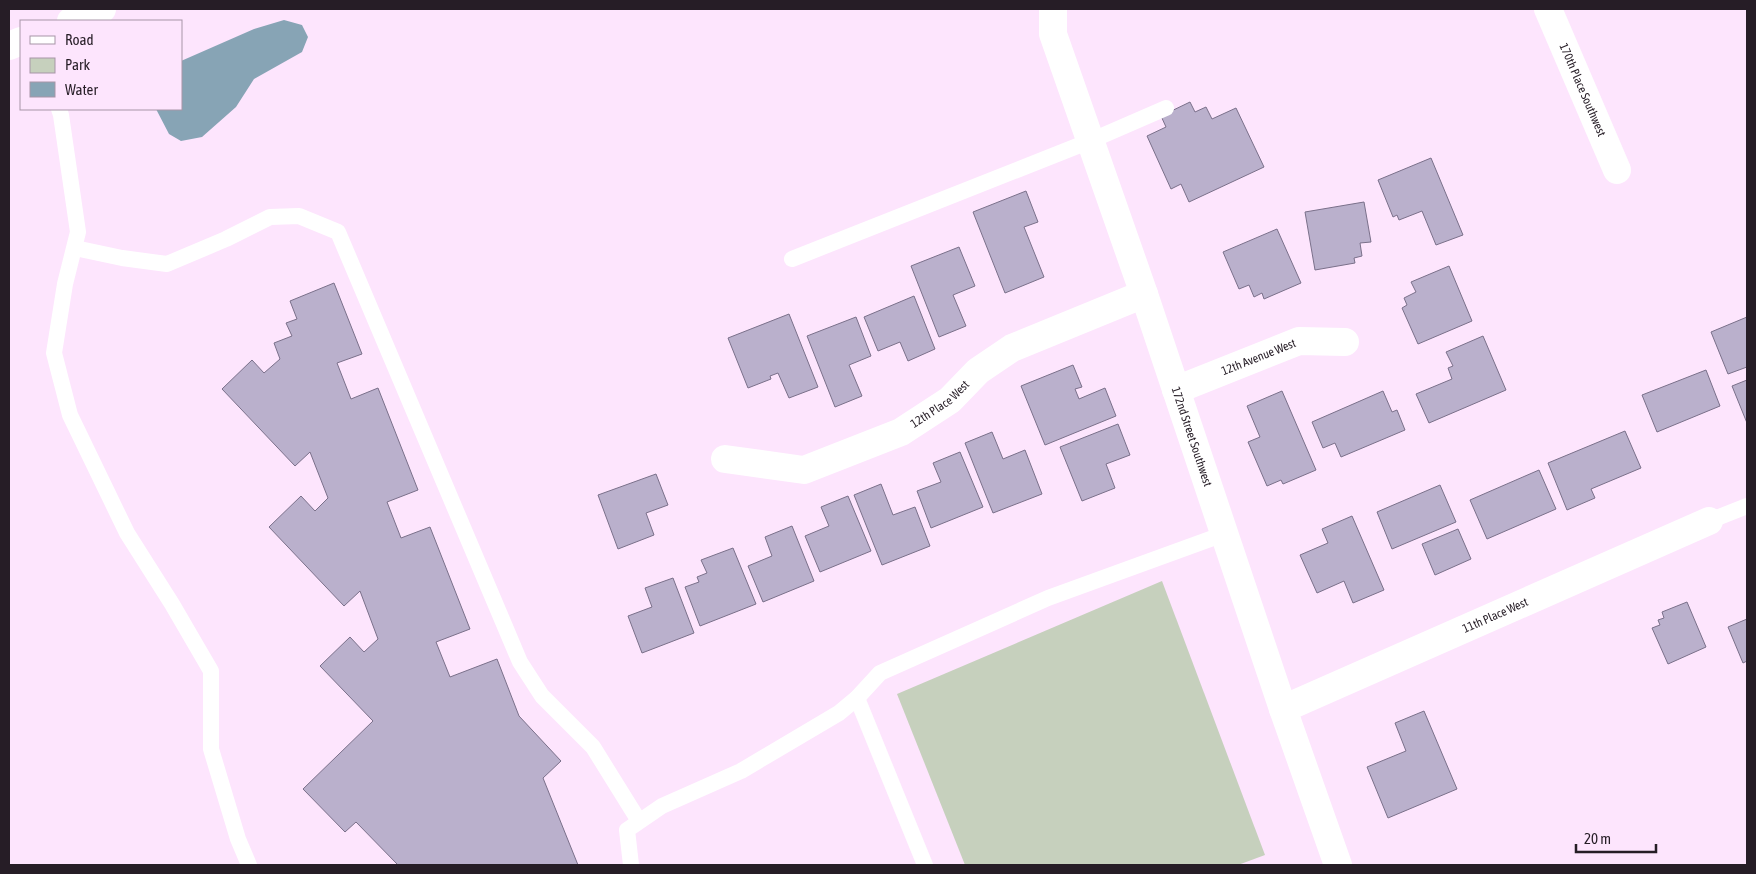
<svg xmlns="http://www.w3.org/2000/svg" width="1756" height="874" font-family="'Asap Condensed',sans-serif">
	<rect width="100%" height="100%" fill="#fde5fd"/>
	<polygon fill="#c6d0bd" points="1162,581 1265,855 1238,865 965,865 897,694"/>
	<polygon fill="#87a4b5" points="284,20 302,25 308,37 302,52 254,79 236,107 202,137 181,141 169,134 156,109 181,109 181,61 254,29"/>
	<g fill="#bab0cc" stroke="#7a708a">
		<polygon points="1190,102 1195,112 1206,107 1212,119 1236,108 1264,167 1189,202 1181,184 1171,189 1147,136 1166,127 1161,116"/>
		<polygon points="1431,158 1463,235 1436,245 1422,211 1399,220 1397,215 1393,217 1378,180"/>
		<polygon points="1026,191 1038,222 1024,227 1044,277 1005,293 973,212"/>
		<polygon points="1364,202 1371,242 1360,243 1362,256 1354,258 1355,263 1315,270 1305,212"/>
		<polygon points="1277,229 1301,283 1264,299 1262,293 1254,297 1249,285 1239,289 1223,252"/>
		<polygon points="959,247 975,286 953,295 966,326 939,337 911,266"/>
		<polygon points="1449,266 1472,321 1418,344 1402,308 1407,305 1404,298 1416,292 1411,282"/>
		<polygon points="334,283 362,354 337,363 351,399 378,388 418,490 387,502 401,538 430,527 470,629 436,642 450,677 497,659 519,716 561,761 543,778 578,865 398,865 356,822 345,832 303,789 373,721 320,666 350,637 364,652 378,639 360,591 344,606 269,527 301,496 315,511 328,498 310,452 295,466 222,389 252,360 264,373 280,359 274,343 292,336 286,323 297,319 290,301"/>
		<polygon points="914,296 935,349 908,361 900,342 878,351 864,317"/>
		<polygon points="789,314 818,387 789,398 778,373 770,376 771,379 748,388 728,338"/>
		<polygon points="856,317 871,356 849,365 862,396 835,407 807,336"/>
		<polygon points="1747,317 1747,367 1728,374 1711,332"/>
		<polygon points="1483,336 1506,390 1429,423 1416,394 1452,379 1448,368 1453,366 1446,352"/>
		<polygon points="1073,365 1082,387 1075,389 1079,399 1105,388 1116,416 1045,445 1021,386"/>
		<polygon points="1706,370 1720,406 1657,432 1642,395"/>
		<polygon points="1747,380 1747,423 1732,386"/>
		<polygon points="1282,391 1316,470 1283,484 1281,480 1267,486 1248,442 1260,437 1247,406"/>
		<polygon points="1383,391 1392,412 1397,410 1405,430 1341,457 1335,443 1323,448 1312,422"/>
		<polygon points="1118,424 1130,455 1106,464 1115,488 1082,501 1060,447"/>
		<polygon points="1625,431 1641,468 1591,489 1595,498 1567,510 1548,463"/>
		<polygon points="992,432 1003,459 1025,450 1042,494 993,513 965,443"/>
		<polygon points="960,452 983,507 931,528 917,491 941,482 933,463"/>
		<polygon points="1539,470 1556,509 1487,539 1470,500"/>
		<polygon points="656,474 668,505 646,513 654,535 618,549 598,495"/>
		<polygon points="881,484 893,515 915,507 930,546 882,565 854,495"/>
		<polygon points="1440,485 1456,522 1392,549 1377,512"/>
		<polygon points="848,496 871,551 820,572 805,536 829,526 821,507"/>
		<polygon points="1352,516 1384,590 1353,603 1344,581 1317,593 1300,555 1328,543 1322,529"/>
		<polygon points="792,526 814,581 763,602 748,566 772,556 765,537"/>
		<polygon points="1458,529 1471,559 1435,575 1422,544"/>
		<polygon points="733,548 756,604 700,626 685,587 699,582 697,577 707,573 701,560"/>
		<polygon points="673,578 694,633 642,653 628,616 652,607 645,588"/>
		<polygon points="1687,602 1706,647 1668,664 1652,628 1660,625 1658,620 1664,618 1662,612"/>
		<polygon points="1747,619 1747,661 1743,663 1728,627"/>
		<polygon points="1424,711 1457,789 1388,818 1367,767 1406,751 1395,723"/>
	</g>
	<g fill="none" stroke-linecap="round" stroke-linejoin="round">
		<g stroke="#fff" stroke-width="16">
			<polyline points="59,109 61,115 78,232 65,284 54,353 70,415 127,533 172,604 211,671 211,749 238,839 249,865"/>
			<polyline points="75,248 122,258 167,264 226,239 270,217 299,216 338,232 520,662 542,696 593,747 639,821"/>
			<polyline points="792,259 1090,141 1166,108"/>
			<polyline points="1709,521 1747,506"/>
			<polyline points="857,698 925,865"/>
			<polyline points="631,865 627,830 662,806 741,771 839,713 857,698 880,673 1048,598 1224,534"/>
		</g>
		<g stroke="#fff" stroke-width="28">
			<path id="s1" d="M1548,9L1617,170"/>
			<polyline points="71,21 102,9"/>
			<polyline points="9,46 21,41"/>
			<path id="s2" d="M1176,390L1299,341L1345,342"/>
			<path id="s3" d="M725,459L804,470L901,432L950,400L978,371L1012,348L1144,294"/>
			<path id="s4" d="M1283,709L1709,521"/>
		</g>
		<path stroke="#fff" stroke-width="28" id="s5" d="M1053,9V34L1144,294L1283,709L1338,865"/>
	</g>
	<g text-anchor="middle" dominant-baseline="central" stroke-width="4" stroke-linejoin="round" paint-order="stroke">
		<g font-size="12" fill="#261d26" stroke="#fde5fd">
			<text stroke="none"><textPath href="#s1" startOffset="88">170th Place Southwest</textPath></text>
			<text stroke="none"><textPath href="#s2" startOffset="89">12th Avenue West</textPath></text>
			<text stroke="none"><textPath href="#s3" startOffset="232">12th Place West</textPath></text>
			<text stroke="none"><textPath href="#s5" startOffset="451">172nd Street Southwest</textPath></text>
			<text stroke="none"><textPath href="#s4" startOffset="232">11th Place West</textPath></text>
		</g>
	</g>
	<rect width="1756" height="874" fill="none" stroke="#261d26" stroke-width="20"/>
	<rect x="20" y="20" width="162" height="90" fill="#fde5fd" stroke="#a795a7"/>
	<rect x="30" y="36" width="25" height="8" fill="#ffffff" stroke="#a795a7"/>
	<text x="65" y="45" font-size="15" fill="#261d26">Road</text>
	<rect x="30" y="58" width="25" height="15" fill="#c6d0bd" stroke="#a795a7"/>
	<text x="65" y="70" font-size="15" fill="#261d26">Park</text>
	<rect x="30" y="82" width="25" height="15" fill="#87a4b5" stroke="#a795a7"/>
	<text x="65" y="95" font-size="15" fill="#261d26">Water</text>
	<path d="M1576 844v8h80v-8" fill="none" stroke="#261d26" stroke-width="2.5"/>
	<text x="1584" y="844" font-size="15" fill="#261d26" stroke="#fde5fd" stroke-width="4" paint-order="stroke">20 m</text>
</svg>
